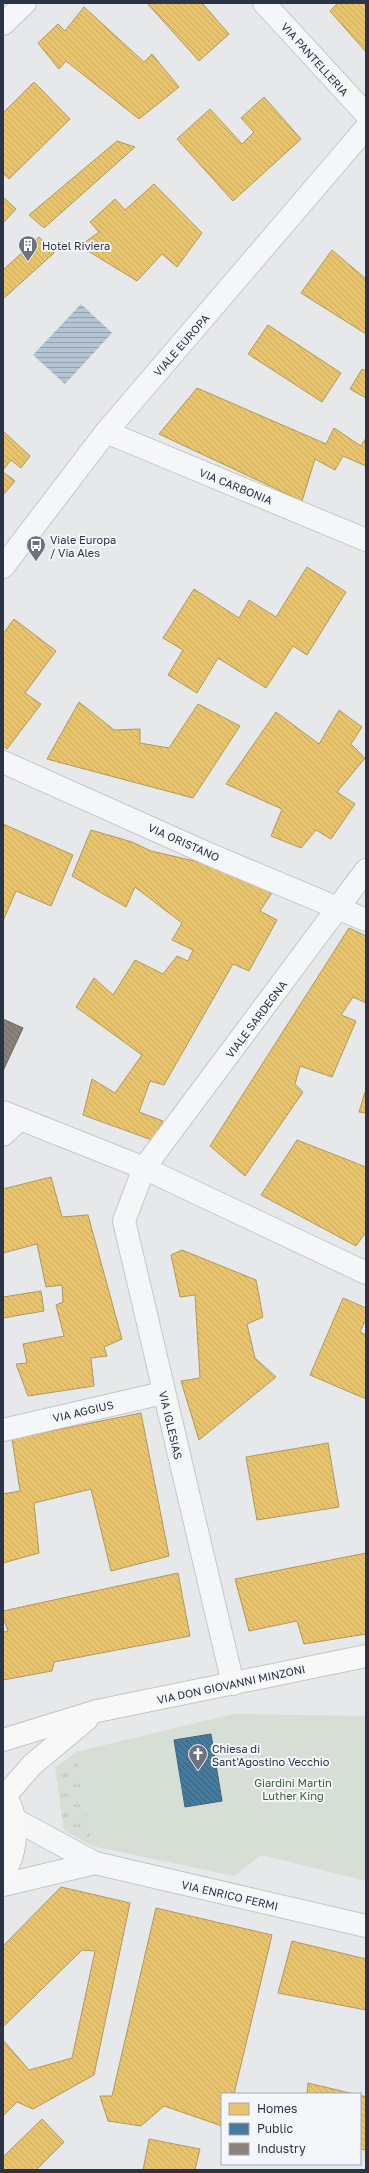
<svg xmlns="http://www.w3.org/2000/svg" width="369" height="2173" font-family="'Golos Text',sans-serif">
	<defs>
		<pattern id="grass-tufts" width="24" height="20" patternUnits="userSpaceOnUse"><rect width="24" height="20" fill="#d6ded6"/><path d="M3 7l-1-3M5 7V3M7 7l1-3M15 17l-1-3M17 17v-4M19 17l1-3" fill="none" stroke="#b8bfb9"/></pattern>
		<pattern id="water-rules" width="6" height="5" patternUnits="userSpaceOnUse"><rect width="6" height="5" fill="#b4c4d5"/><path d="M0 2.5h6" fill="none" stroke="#93a0af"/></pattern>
		<pattern id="homes-back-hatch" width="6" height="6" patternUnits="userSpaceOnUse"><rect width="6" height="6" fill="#e9c46a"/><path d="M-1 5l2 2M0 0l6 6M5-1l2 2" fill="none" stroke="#c8a95d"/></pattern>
		<pattern id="public-back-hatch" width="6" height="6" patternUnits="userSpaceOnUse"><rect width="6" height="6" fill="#457b9d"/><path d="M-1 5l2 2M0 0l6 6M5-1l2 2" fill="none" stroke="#37607b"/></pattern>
		<pattern id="industry-back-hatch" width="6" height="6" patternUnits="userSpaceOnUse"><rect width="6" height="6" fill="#8a817c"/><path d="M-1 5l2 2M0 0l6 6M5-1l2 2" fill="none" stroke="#716a67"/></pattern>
	</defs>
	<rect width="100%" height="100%" fill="#e6e8ea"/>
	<polygon fill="url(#grass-tufts)" points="76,1752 92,1846 64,1830 55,1768"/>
	<polygon fill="#d6ded6" points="233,1714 366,1716 366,1881 262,1855 234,1876 92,1846 76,1752"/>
	<polygon fill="url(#water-rules)" points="81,304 112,333 65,384 33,355"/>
	<g fill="url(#homes-back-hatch)" stroke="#b0995f">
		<polygon points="147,3 202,3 229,34 199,61"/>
		<polygon points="338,3 366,3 366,52 330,11"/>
		<polygon points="84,7 144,62 152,54 179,87 139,119 66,61 59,69 38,43 58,24 65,31"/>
		<polygon points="34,82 70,119 9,179 3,173 3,113"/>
		<polygon points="264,97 301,139 233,201 177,139 210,109 242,144 254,132 241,118"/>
		<polygon points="117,141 135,147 44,228 29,215"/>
		<polygon points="154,184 202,233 177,267 162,254 137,281 80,246 99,232 90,222 115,199 125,210"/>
		<polygon points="3,197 16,209 3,223"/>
		<polygon points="39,237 54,253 3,299 3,270"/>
		<polygon points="332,250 366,279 366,334 301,293"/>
		<polygon points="268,325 341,373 322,402 248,354"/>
		<polygon points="362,369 366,371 366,398 350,389"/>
		<polygon points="197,388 326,444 334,428 361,446 366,438 366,466 343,456 335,470 315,459 302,501 159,434"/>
		<polygon points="3,431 30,456 21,468 11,460 3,470"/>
		<polygon points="3,472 15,481 3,495"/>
		<polygon points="307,567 346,592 307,655 293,646 266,688 218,658 197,693 168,675 183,650 163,638 194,589 239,618 249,600 276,617"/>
		<polygon points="14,619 56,651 25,693 41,704 7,749 3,746 3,634"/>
		<polygon points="79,702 114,730 140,729 140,743 169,748 198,704 240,726 193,798 47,759"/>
		<polygon points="339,710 362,727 351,744 365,758 337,792 355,804 331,839 316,830 301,848 271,836 282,809 226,784 276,712 319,744"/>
		<polygon points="3,824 73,855 51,906 16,891 3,921"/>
		<polygon points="91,830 132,842 151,851 216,866 273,891 260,911 277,920 249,971 233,964 164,1085 150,1081 139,1112 163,1121 152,1140 83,1115 92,1079 115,1093 142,1055 76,1007 94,978 113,995 135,960 163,974 177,956 188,961 193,950 172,940 182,923 135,887 126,907 72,876"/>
		<polygon points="349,928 366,936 366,1003 353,997 341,1015 356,1021 332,1077 300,1066 295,1084 303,1092 245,1176 210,1146"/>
		<polygon points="365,1092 366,1092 366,1113 359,1112"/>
		<polygon points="297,1140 366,1167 366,1232 356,1246 261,1195"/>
		<polygon points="51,1177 62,1217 88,1215 122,1339 104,1347 107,1356 91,1358 94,1386 28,1396 16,1364 27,1363 23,1344 64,1336 56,1305 63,1302 62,1285 46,1287 37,1244 3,1253 3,1189"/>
		<polygon points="182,1250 256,1280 263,1317 247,1324 255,1358 276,1377 199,1440 181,1381 200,1378 195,1295 180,1297 171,1255"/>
		<polygon points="41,1291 44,1311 3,1318 3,1297"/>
		<polygon points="343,1298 366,1308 366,1319 360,1332 366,1335 366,1399 310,1375"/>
		<polygon points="141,1413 169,1556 111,1571 91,1489 34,1503 39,1553 3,1563 3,1494 20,1491 12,1439"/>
		<polygon points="328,1443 339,1507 257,1520 246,1457"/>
		<polygon points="366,1553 366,1634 304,1644 297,1621 249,1631 235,1579"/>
		<polygon points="178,1573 190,1636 54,1662 52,1671 3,1680 3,1632 8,1631 3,1618 3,1611"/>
		<polygon points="61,1887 130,1903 94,2075 33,2109 17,2102 3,2116 3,2040 29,2070 72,2058 95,1951 82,1950 3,2027 3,1946"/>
		<polygon points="156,1908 272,1935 234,2094 222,2094 222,2126 164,2106 141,2126 108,2121 100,2096 112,2096"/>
		<polygon points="292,1941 366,1959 366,2010 278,1993"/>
		<polygon points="308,2083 354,2094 307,2094"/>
		<polygon points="360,2095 366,2097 366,2150 360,2149"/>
		<polygon points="42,2119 64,2142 36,2170 3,2170 3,2157"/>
		<polygon points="149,2139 200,2149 195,2170 143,2170"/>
	</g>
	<polygon fill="url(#public-back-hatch)" stroke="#3d6683" points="211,1734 222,1801 185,1807 174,1740"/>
	<polygon fill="url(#industry-back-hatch)" stroke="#6e6a6c" points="3,1019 23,1028 3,1071"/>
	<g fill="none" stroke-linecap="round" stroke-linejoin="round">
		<g stroke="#c4c6c8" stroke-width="24">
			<g id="minor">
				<polyline points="264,3 366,114"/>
				<polyline points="3,24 25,3"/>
				<polyline points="106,432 366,540"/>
				<polyline points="3,762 211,855 366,920"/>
				<polyline points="3,1112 144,1168 366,1273"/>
				<polyline points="3,1135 20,1119"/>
				<polyline points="3,1430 163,1393"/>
				<polyline points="233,1684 124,1221 144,1168 366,870"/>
				<polyline points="14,1819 95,1863 366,1926"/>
				<polyline points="3,1885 95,1863"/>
			</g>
		</g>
		<g stroke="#c4c6c8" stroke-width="24">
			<polyline id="tertiary" points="3,567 106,432 366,128"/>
		</g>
		<g stroke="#c2c5c8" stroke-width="24">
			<g id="primary">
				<polyline points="3,1740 97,1711 366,1656"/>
				<path d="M3,1793C20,1815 18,1852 3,1874"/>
				<polyline points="5,1796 32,1765 87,1719"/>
			</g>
		</g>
		<use href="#minor" stroke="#f5f6f7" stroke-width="22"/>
		<use href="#tertiary" stroke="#f5f6f7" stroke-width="22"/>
		<use href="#primary" stroke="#f8f8f8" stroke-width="22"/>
	</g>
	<defs>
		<g id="building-pin" transform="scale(1)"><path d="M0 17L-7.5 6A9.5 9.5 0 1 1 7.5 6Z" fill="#6c737f" stroke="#f4f6f9"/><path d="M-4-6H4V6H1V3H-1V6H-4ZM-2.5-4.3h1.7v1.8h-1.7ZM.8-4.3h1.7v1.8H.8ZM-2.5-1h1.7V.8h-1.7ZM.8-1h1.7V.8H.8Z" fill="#fff"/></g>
		<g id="bus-pin" transform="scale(1)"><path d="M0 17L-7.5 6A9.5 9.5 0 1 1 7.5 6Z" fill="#6c737f" stroke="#f4f6f9"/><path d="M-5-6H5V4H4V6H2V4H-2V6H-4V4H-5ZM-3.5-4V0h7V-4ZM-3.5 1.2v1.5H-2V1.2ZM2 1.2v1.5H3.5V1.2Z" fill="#fff"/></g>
		<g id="church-pin" transform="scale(1)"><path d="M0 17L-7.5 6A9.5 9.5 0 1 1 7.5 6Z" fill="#6c737f" stroke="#f4f6f9"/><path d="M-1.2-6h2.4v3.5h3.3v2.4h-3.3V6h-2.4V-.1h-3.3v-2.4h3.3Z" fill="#fff"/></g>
	</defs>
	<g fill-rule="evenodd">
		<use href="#building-pin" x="28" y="245"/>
		<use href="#bus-pin" x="36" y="545"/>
		<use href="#church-pin" x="198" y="1754"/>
	</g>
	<g text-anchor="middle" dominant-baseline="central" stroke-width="4" stroke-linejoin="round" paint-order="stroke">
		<g font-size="11" fill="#2b3445" stroke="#f4f6f9">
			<text transform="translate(315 59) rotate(48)">VIA PANTELLERIA</text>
			<text transform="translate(181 345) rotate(-49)">VIALE EUROPA</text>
			<text transform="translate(236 486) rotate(22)">VIA CARBONIA</text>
			<text transform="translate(184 842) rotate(24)">VIA ORISTANO</text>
			<text transform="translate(256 1019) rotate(-53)">VIALE SARDEGNA</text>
			<text transform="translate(83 1411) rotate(-13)">VIA AGGIUS</text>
			<text transform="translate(171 1425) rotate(77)">VIA IGLESIAS</text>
			<text transform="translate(231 1684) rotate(-12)">VIA DON GIOVANNI MINZONI</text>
			<text transform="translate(230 1895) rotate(13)">VIA ENRICO FERMI</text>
		</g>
		<g font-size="11" fill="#2b3445" stroke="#f4f6f9" text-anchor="start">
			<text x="42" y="245">Hotel Riviera</text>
			<text x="50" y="539">Viale Europa<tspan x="50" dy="13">/ Via Ales</tspan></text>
			<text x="212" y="1748">Chiesa di<tspan x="212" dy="13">Sant'Agostino Vecchio</tspan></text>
		</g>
		<g font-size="11" fill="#3f6138" stroke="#f4f6f9">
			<text x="293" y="1782">Giardini Martin<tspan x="293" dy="13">Luther King</tspan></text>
		</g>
	</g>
	<rect width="369" height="2173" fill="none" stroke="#2b3445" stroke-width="8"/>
	<rect x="221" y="2093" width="140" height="72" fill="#f4f6f9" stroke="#a4a8b1"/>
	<rect x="229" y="2103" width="20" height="12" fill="#e9c46a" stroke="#a4a8b1"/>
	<text x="257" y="2113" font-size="12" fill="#2b3445">Homes</text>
	<rect x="229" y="2123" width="20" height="12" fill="#457b9d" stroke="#a4a8b1"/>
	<text x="257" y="2133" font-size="12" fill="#2b3445">Public</text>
	<rect x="229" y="2143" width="20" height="12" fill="#8a817c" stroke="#a4a8b1"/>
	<text x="257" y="2153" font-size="12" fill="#2b3445">Industry</text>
</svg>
